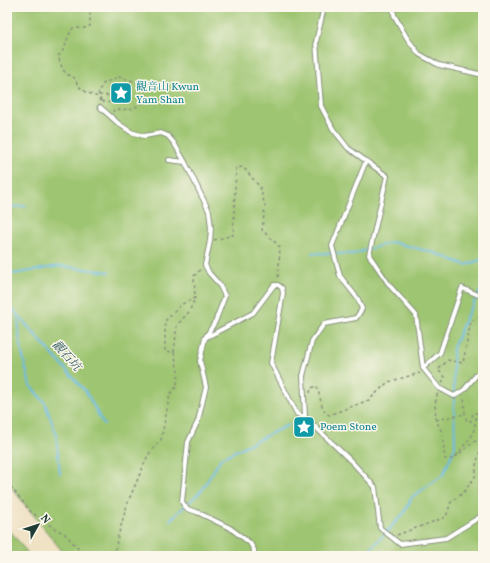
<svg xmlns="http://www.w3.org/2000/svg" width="490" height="563" font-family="Vollkorn,'Noto Serif TC',serif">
	<defs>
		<pattern id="grass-tufts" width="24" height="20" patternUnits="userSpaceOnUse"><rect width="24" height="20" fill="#9ec571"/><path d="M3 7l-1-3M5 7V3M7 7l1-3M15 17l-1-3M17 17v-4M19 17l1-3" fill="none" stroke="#80a15e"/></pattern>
	</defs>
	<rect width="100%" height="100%" fill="#fbf7ec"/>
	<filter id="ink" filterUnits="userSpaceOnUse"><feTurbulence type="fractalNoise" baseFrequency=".025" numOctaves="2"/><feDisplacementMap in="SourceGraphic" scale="8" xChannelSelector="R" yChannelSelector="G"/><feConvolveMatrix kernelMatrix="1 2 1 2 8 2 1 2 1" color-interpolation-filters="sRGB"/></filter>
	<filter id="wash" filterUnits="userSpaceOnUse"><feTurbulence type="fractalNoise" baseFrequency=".012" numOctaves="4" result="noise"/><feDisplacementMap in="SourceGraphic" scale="16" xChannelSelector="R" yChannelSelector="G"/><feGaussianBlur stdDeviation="0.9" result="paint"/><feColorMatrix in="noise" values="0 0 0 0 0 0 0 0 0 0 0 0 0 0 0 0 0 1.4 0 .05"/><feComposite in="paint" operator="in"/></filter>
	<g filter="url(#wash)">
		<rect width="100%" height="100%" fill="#f0e2c5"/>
		<polygon fill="url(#grass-tufts)" stroke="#5e8152" points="7,527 30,556 7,556"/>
		<polygon fill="#9ec571" stroke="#5e8152" points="7,7 483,7 483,556 66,556 7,482"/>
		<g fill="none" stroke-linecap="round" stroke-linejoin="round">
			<g stroke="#69bbe4" stroke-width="2">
				<polyline points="7,207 26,206"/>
				<polyline points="312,253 353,254 392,242 435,253 466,265 483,259"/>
				<polyline points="7,275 60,266 109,272"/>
				<polyline points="7,303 86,392 104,425"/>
				<polyline points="18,316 20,345 30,385 45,403 56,434 60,474"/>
				<polyline points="170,520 202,490 221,458 288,425"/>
				<polyline points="364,556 404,513 412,497 443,475 455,447 453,348 467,315 483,286"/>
			</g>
		</g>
	</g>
	<g filter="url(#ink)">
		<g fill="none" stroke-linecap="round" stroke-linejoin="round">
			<g stroke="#88907c" stroke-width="6">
				<g id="service">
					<polyline points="324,7 316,42 321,106 333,129 348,148 387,176 369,255 390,286 416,315 423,368 440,353 462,288 483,297"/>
					<polyline points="393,7 394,15 407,38 419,54 439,65 479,74 483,76"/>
					<polyline points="100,107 119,124 131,132 144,136 161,133 168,136 174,143 185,162 209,211 211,228 210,241 205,265 209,273 219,284 225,296 215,322 205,338 253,313 274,285 278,285 282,288 283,293 271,363 297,414 305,417 303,376 312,341 324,324 356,318 362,309 358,299 340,276 332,246 366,161"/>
					<polyline points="169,160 185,162"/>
					<polyline points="205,338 200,361 206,387 198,421 188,442 182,502 187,509 197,512 230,528 250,543 254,550 254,556"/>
					<polyline points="423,368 439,388 454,396 464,390 478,373 483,369"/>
					<polyline points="305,417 353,463 375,487 380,528 400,544 446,538 483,515"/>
				</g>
			</g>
			<g stroke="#88907c" stroke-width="1.5" stroke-dasharray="3 3" stroke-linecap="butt">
				<path d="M88,7L90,10V26L85,28H73C66,37 67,49 58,56C60,61 61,67 64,71C69,78 76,74 77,85L86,92L98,97L100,101"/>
				<path d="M99,95L110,96C116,89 119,87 128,90C123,99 116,101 105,103L101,100"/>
				<polyline points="101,101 98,92 104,83 119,77 141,83 146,90 148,100 132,109 114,110 113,112"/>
				<polyline points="214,240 233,235 236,168 243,167 260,187 265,206 262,230 280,247 278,279"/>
				<polyline points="174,352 177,325 189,312 195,298"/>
				<polyline points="442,383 445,377 438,370 448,360 463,363 471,321 483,316"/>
				<polyline points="310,393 311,388 317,386 323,410 329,415 369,400 388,382 420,373"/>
				<polyline points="436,420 465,414 464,395"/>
				<polyline points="456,456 473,434 477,413 473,413 471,421 467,421 465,414"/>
				<polyline points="7,482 30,511 55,529 64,533 85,556"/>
				<polyline points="397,535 446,517 451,502 464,492 476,475 476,465 482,443 475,441 453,459 445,459 442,432 436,420 435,404 438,392"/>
				<polyline points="107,556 116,553"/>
				<polyline points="114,556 118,536 128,502 148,455 161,440 170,394 177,386 178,371 174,352 165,351 165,321 182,304 195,298 194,276 201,269"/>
			</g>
			<use href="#service" stroke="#fff" stroke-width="4"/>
		</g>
	</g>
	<defs>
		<g id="sight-square" transform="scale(1.15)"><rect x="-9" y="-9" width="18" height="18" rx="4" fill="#0f9aa8" stroke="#fbf7ec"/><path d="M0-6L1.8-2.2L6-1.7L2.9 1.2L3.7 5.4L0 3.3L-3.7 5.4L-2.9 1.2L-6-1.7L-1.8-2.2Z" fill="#fff"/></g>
	</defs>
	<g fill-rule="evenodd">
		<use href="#sight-square" x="121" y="93"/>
		<use href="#sight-square" x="304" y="427"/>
	</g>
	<g text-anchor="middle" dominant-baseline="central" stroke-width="3" stroke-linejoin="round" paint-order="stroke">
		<g font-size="11" fill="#0d838f" stroke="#fbf7ec" text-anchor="start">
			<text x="136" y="87">觀音山 Kwun<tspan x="136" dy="13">Yam Shan</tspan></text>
			<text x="320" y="427">Poem Stone</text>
		</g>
		<g font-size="12" font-style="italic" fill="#325c60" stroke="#fbf7ec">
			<text transform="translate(66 356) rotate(48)">觀石坑</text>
		</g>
	</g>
	<rect width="490" height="563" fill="none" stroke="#fbf7ec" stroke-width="24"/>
	<g transform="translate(38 525) rotate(51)" stroke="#fbf7ec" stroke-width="3" paint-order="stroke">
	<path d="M0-3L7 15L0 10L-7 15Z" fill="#1f3d34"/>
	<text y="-6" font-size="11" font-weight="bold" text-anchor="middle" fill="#1f3d34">N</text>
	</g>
</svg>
